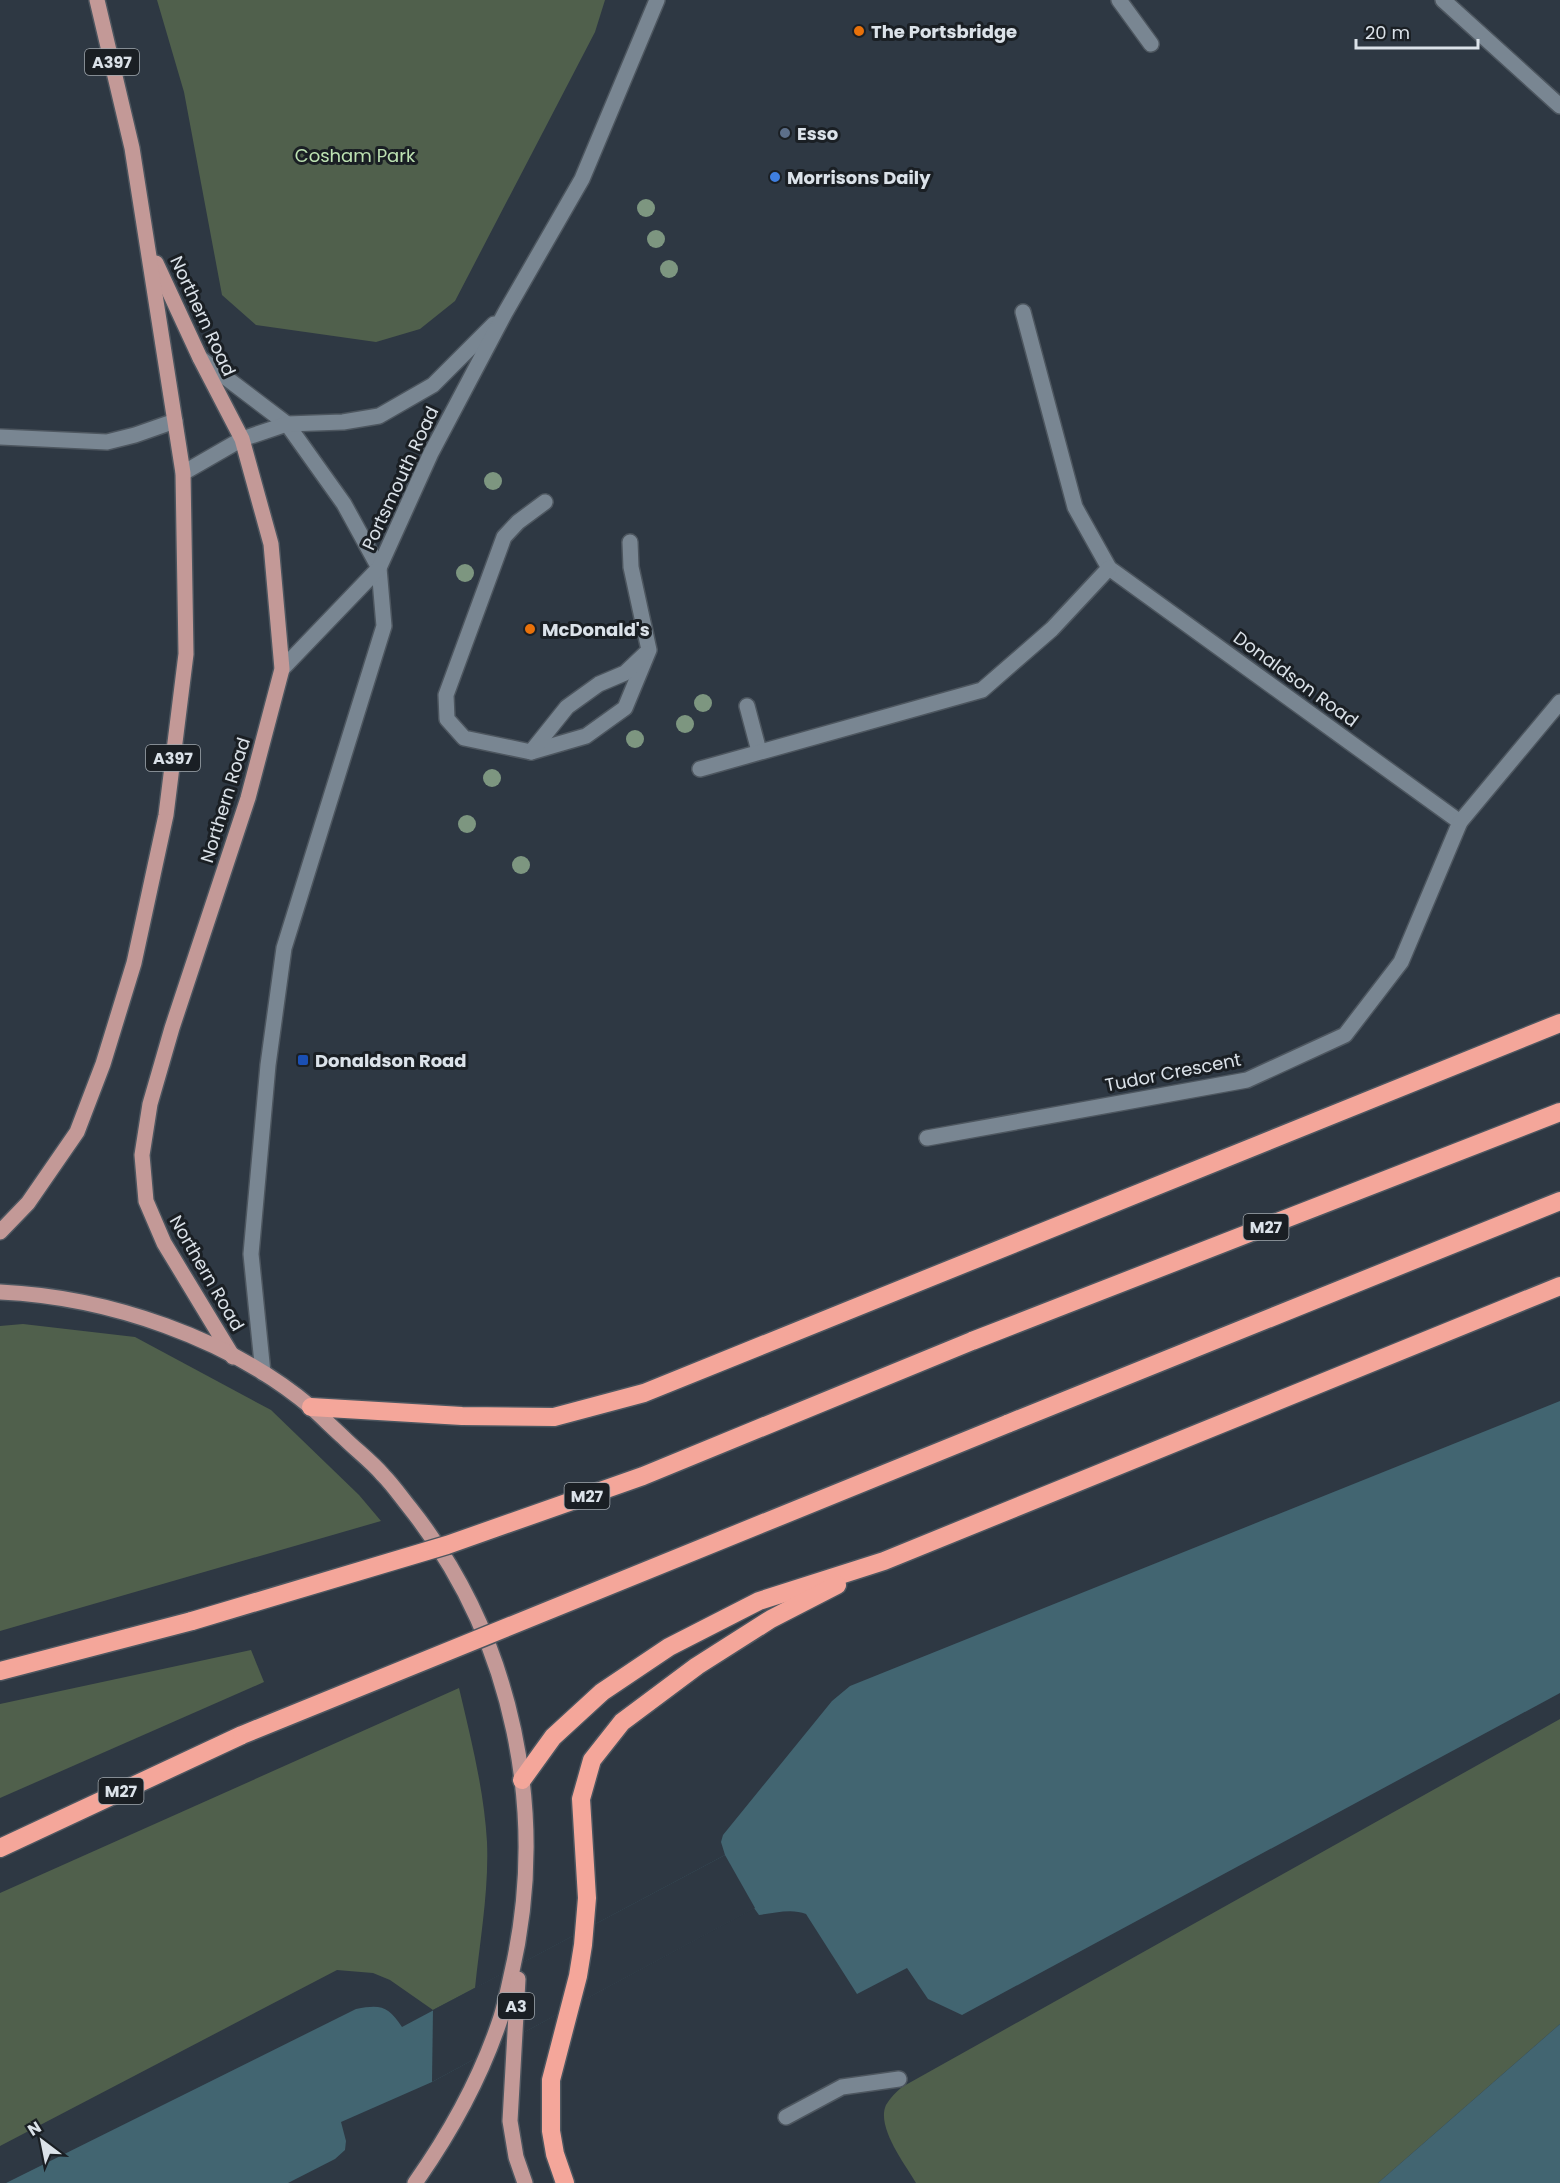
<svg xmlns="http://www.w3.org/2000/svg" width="1560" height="2183" font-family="Poppins,sans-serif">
	<rect width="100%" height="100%" fill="#2e3843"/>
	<g fill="#50604c">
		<polygon points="157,0 605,0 595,32 455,301 420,329 376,342 256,325 222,295 184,92"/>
		<polygon points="23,1324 135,1337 271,1410 359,1495 381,1521 0,1631 0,1326"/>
		<polygon points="251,1650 264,1682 0,1798 0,1704"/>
		<path d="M459,1688C471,1739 484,1790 487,1842C489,1890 480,1940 475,1988L433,2010L390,1980L373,1973L337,1970L0,2146V1893Z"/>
		<path d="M1560,1719V2024L1378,2183H916C905,2164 876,2127 886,2105C890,2098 896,2092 902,2087Z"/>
	</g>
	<g fill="#426571">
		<path d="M1560,1401V1693L962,2015L928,1999L907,1968L857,1994L806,1914C792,1908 774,1913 759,1915L754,1908L432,2082L341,2122L346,2141L345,2150L335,2159L288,2183H6L356,2009C381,2004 388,2006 402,2027L725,1855L721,1842L723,1835L832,1701L850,1686Z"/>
		<polygon points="1560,2024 1560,2183 1378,2183"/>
	</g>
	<polygon fill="#2e3843" points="725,1855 755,1908 432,2082 433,2010"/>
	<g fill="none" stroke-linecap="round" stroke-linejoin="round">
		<g stroke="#4d565f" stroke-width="18">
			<g id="lane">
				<polyline points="1119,0 1151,44"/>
				<polyline points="200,358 287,424 344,504 379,568 384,626 284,948 268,1065 251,1254 263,1373"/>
				<polyline points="0,437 107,442 135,435 175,421"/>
				<polyline points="545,502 518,522 504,537 446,695 447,719 464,738 531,752 586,736 625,708 649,650 631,567 630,542"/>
				<polyline points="531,752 567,707 599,684 625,673 645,654"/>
				<polyline points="786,2117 842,2087 899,2079"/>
			</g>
		</g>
		<g stroke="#4d565f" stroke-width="18">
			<g id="street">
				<polyline points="1443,0 1560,106"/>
				<polyline points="1023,312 1075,507 1109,568 1460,822"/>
				<polyline points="747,706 759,751"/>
				<polyline points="700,769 982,690 1052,629 1109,568"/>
				<polyline points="927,1138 1247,1080 1345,1035 1401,962 1460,822 1560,702"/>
			</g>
		</g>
		<g stroke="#4d565f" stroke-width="18">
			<g id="secondary">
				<polyline points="183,473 242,439 287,424 343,422 379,416 433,385 494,324"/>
				<polyline points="282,669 379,568 431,453 505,313 582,179 657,0"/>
			</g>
		</g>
		<g stroke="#4d565f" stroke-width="18">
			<g id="primary">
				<polyline points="156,263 200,358 242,439 271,544 282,669 248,798 172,1028 150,1104 142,1155 146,1201 164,1243 233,1357"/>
				<polyline points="0,1232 28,1203 77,1132 103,1064 134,963 166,815 186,654 183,473 132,148 97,0"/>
				<path d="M0,1292C108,1297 229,1338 312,1408C323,1418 333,1428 343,1437C356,1450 371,1461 383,1475C393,1485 401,1497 410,1508C514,1639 549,1814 511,1976C508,1990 505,2004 501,2017C481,2078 451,2132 415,2183"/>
				<polyline points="518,1979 510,2121 516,2157 525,2183"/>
			</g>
		</g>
		<g stroke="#4d565f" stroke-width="21">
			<g id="highway">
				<polyline points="972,1341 1560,1112"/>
				<polyline points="311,1407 462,1416 554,1417 644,1393 1560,1023"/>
				<polyline points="1007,1424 1560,1201"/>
				<polyline points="0,1671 192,1621"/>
				<polyline points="522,1780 553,1737 602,1692 669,1647 759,1601 884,1561 1560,1286"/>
				<polyline points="0,1848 242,1735"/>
				<polyline points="565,2183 555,2154 551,2131 551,2080 578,1976 583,1945 587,1898 581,1799 592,1760 622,1722 697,1666 771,1619 837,1585"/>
			</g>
		</g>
		<use href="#lane" stroke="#798692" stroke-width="15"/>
		<use href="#street" stroke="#798692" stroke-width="15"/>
		<use href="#secondary" stroke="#798692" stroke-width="15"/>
		<use href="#primary" stroke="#c39997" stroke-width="15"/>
		<use href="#highway" stroke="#f4a69a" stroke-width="18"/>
		<g stroke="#4d565f" stroke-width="21" stroke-linecap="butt">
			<g id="highway-bridge">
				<polyline points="192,1621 447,1545 643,1476 972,1341"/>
				<polyline points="242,1735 1007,1424"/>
			</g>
		</g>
		<use href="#highway-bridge" stroke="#f4a69a" stroke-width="18"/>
	</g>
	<g fill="#7d9680">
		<circle cx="646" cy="208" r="9"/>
		<circle cx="656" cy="239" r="9"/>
		<circle cx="669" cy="269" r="9"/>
		<circle cx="493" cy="481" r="9"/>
		<circle cx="465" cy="573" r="9"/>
		<circle cx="703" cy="703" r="9"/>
		<circle cx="685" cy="724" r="9"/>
		<circle cx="635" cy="739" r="9"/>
		<circle cx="492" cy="778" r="9"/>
		<circle cx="467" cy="824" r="9"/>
		<circle cx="521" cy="865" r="9"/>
	</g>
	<g fill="#e8710a" stroke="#1a1f24" stroke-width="2">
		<circle cx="859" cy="31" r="6"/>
		<circle cx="530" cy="629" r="6"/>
	</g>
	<circle fill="#5c6f8a" stroke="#1a1f24" stroke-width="2" cx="785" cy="133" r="6"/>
	<circle fill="#3f7fe0" stroke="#1a1f24" stroke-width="2" cx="775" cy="177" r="6"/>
	<rect fill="#1a4fb4" stroke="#1a1f24" stroke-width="2" x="297" y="1054" width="12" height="12" rx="3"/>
	<g text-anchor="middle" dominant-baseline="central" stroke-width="6" stroke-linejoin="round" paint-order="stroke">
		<g fill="#1a1f24" stroke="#a1a8ae" stroke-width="1.5">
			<rect x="85" y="49" width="54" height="26" rx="4.5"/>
			<rect x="146" y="745" width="54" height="26" rx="4.5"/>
			<rect x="1243.5" y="1214" width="45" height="26" rx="4.5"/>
			<rect x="564.5" y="1483" width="45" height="26" rx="4.5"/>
			<rect x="98.5" y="1778" width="45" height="26" rx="4.5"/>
			<rect x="498" y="1993" width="36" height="26" rx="4.5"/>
		</g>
		<g font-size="16" font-weight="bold" fill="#dbe2e9">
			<text x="112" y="62">A397</text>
			<text x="173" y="758">A397</text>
			<text x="1266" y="1227">M27</text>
			<text x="587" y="1496">M27</text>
			<text x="121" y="1791">M27</text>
			<text x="516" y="2006">A3</text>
		</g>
		<g font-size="18" font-weight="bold" fill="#dbe2e9" stroke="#1a1f24" text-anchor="start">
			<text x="871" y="31">The Portsbridge</text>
			<text x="797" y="133">Esso</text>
			<text x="787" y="177">Morrisons Daily</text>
			<text x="542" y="629">McDonald's</text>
			<text x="315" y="1060">Donaldson Road</text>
		</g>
		<g font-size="18" fill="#bde2b2" stroke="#1a1f24">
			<text x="355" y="155">Cosham Park</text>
		</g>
		<g font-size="18" fill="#dbe2e9" stroke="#1a1f24">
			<text transform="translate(203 316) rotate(65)">Northern Road</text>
			<text transform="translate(400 478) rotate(-65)">Portsmouth Road</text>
			<text transform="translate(1296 679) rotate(36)">Donaldson Road</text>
			<text transform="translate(225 800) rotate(-73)">Northern Road</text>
			<text transform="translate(1173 1072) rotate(-11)">Tudor Crescent</text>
			<text transform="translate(207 1273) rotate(60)">Northern Road</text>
		</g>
	</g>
	<g transform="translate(42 2141) rotate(328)" stroke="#1a1f24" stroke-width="4.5" paint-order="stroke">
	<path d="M0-4.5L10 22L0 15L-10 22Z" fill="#dbe2e9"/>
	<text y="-9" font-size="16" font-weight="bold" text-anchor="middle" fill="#dbe2e9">N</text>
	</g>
	<path d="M1356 39v9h122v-9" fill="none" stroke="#dbe2e9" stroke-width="3"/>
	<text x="1365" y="39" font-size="18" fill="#dbe2e9" stroke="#1a1f24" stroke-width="4.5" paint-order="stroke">20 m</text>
</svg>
